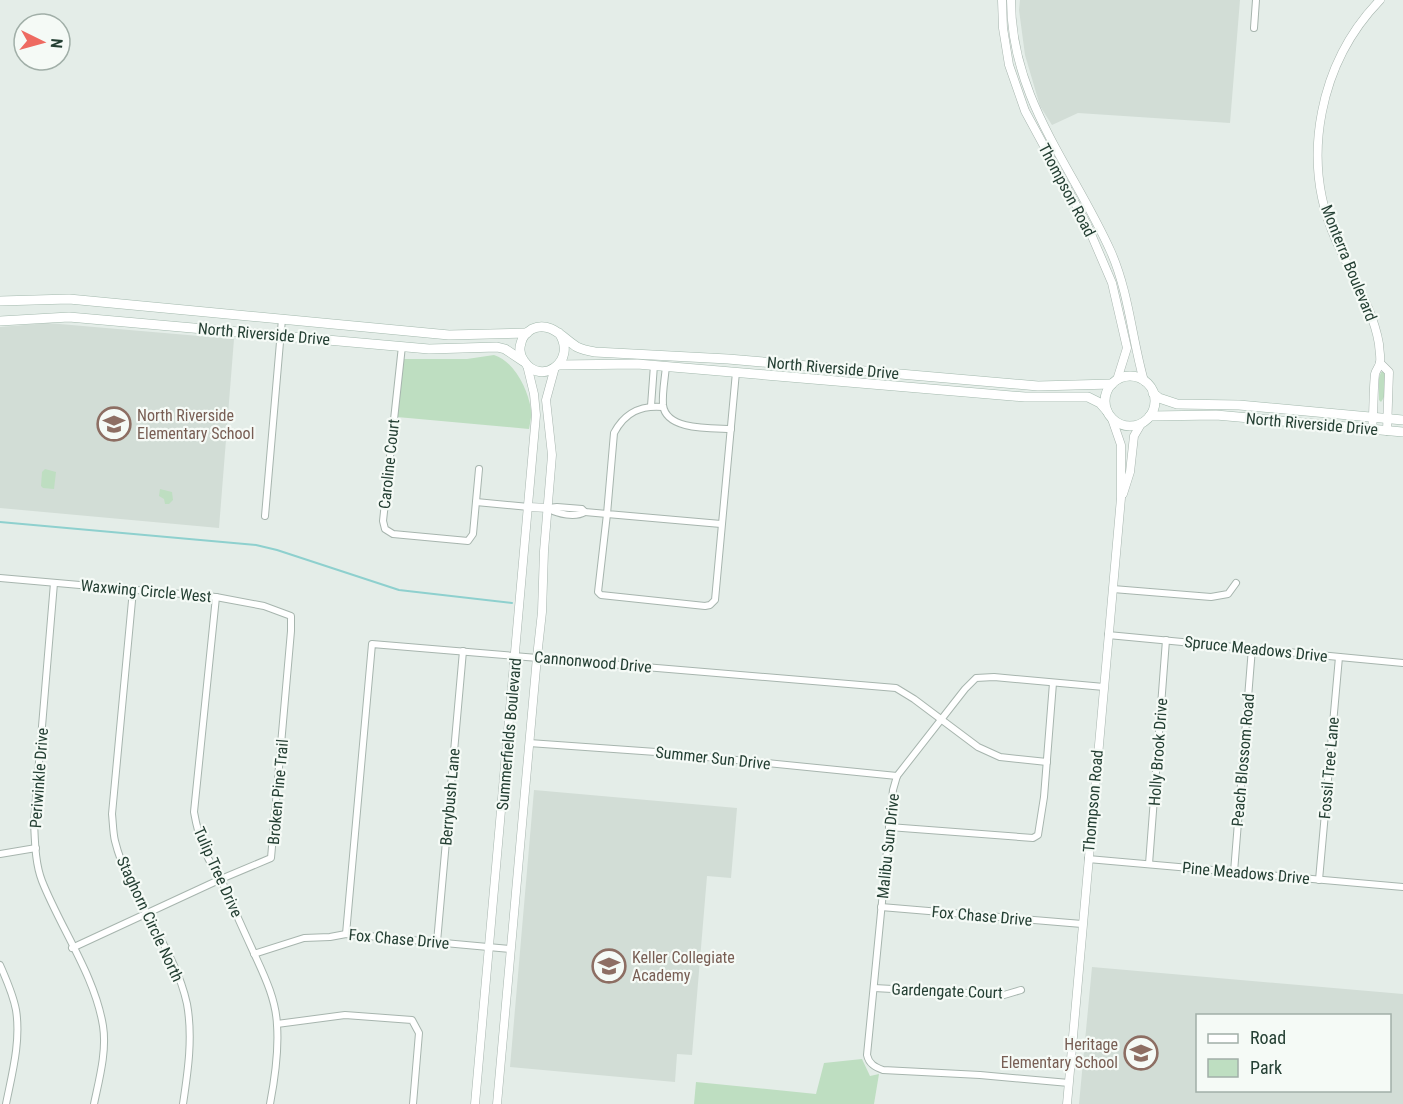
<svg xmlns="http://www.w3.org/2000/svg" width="1403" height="1104" font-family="'Roboto Condensed',sans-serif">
	<rect width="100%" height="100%" fill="#e4ede8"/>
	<g fill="#d2ddd6" fill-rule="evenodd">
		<polygon points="1020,0 1240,0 1230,123 1078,113 1052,125 1040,106 1025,55 1019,10"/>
		<polygon points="48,323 234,339 219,528 0,508 0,327"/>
		<polygon points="534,790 737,808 731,878 707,876 692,1055 677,1054 675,1082 510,1067"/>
		<path d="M1092,967L1403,994V1104H1079ZM1198,1016H1390V1090H1198Z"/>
	</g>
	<g fill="#bedec1">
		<path d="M494,355C514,361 528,389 531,410C532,416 530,423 529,429L397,417L403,359H467Z"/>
		<path d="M1381,372H1384C1387,381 1387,395 1381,402L1379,400V378Z"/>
		<polygon points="45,469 56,472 54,489 43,488 41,486 42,472"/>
		<polygon points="160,489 172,492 173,500 169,504 165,504 164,499 159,496"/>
		<polygon points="862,1059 870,1076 879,1074 874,1104 694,1104 696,1082 816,1094 824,1063"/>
	</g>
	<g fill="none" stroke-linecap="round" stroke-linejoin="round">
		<polyline stroke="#8ed0ce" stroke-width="2" points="0,522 256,545 277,550 399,590 512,603"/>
		<g stroke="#a7b5ae" stroke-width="8">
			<g id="minor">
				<polyline points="1254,28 1256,0"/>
				<polyline points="402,346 383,521 385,529 393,534 468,541 473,534 479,469"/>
				<path d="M666,366C665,378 662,393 663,405C666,431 712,428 731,429"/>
				<polyline points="651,406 654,365"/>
				<path d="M663,407C641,405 625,412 614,433L607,514L721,524"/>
				<polyline points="476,502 529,507"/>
				<polyline points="548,508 557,507 582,509 585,512 607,514 598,592 601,595 705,606 710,605 715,600 736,372"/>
				<path d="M549,509C558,514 575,518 585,512"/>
				<polyline points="265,516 282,319"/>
				<polyline points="0,578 216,597 264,606 291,616 291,631 271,858 221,879 72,948"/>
				<path d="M54,583L34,822C35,841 35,863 42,881C61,929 95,976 103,1026C107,1051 99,1080 94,1104"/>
				<polyline points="1113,589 1211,597 1228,594 1236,583"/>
				<path d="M133,590L112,814C113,823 113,833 115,841C129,898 175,947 187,1004C193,1037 188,1071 183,1104"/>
				<path d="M216,597L194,812C198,835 206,860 221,879C231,903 242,927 253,951C264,975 276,999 277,1025C279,1052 275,1078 270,1104"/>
				<polyline points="1108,635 1403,663"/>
				<polyline points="529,743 656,752 897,776"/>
				<polyline points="889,827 1033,838 1038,835 1044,797 1053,683"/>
				<polyline points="0,854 36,848"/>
				<polyline points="1088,859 1403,887"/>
				<polyline points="1149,864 1166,640"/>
				<polyline points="1234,872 1252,648"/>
				<polyline points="1319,880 1339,657"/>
				<polyline points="881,907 1082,924"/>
				<polyline points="346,934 372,644 896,688 914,699 978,747 1000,757 1047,762"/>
				<polyline points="437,942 463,651"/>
				<polyline points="254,954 304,938 330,937 346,934 511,949"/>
				<path d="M0,965C6,979 13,994 16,1010C21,1041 12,1074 6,1104"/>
				<polyline points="874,988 1004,995 1021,990"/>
				<polyline points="277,1024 345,1015 412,1020 419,1033 413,1104"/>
				<path d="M1069,1083L980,1075L883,1070C875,1067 869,1064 867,1055L893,790L897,776L965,689L976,678L994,677L1104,687"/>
			</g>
		</g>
		<g stroke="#a7b5ae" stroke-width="9">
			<g id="tertiary">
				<polyline points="1002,0 1003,28 1009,65 1025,111 1088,227 1112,283 1127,348 1117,380"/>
				<path d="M1011,0C1011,99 1073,167 1111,252C1129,293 1132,339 1144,381"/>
				<polyline points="1380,363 1389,372 1387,431"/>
				<path d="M1372,429C1374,411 1373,392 1375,374C1376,370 1380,366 1380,362C1381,357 1379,349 1379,344C1373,308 1349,271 1335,238C1300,158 1320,62 1380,0"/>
				<polyline points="1123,494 1130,472 1134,436 1141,424"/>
				<polyline points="529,507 548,508"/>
				<polyline points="475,1104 536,415 534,394 527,365"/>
				<polyline points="497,1104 537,657 542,612 544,551 552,455 546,400 555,367"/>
				<polyline points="1067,1104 1121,498 1121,445 1112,419"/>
			</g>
		</g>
		<g stroke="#a3b9ad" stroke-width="10">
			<g id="secondary">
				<polyline points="0,301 69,299 449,335 527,333"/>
				<polyline points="0,321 69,317 429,349 497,347 505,349 523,361"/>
				<path d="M559,333C578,361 541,387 524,361C520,356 519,349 521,343C522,337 527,332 532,329C550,320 564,339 577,347C583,350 589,351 595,352L728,359L1038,386L1112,384"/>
				<polyline points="559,365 637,364 1025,397 1088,397 1100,403 1107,411"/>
				<circle cx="1130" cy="401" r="25"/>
				<polyline points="1153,393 1159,398 1177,404 1239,405 1403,420"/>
				<polyline points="1150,416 1216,415 1403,432"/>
			</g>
		</g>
		<use href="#minor" stroke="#fff" stroke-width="6"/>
		<use href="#tertiary" stroke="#fff" stroke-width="8"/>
		<use href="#secondary" stroke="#fff" stroke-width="9"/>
	</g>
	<defs>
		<g id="school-ring" transform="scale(1.725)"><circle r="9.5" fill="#f5faf6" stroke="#8d6e63" stroke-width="1.5"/><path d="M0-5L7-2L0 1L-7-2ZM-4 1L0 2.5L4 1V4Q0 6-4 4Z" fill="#8d6e63"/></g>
	</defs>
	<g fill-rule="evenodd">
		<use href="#school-ring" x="114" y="424"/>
		<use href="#school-ring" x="609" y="966"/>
		<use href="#school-ring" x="1141" y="1053"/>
	</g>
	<g text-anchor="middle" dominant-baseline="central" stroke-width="4.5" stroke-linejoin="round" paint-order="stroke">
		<g font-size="16" fill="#243f33" stroke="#f5faf6">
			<text transform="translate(1067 190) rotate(62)">Thompson Road</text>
			<text transform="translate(1349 263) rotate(68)">Monterra Boulevard</text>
			<text transform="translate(264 334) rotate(5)">North Riverside Drive</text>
			<text transform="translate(833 368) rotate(5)">North Riverside Drive</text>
			<text transform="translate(1312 424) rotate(5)">North Riverside Drive</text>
			<text transform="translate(389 464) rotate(-84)">Caroline Court</text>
			<text transform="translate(146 591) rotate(5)">Waxwing Circle West</text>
			<text transform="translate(1256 649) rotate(6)">Spruce Meadows Drive</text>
			<text transform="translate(593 662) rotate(5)">Cannonwood Drive</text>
			<text transform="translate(509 734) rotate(-85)">Summerfields Boulevard</text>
			<text transform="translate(1158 752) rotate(-86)">Holly Brook Drive</text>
			<text transform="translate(713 758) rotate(6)">Summer Sun Drive</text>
			<text transform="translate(1243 760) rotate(-85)">Peach Blossom Road</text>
			<text transform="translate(1329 768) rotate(-85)">Fossil Tree Lane</text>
			<text transform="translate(39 778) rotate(-86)">Periwinkle Drive</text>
			<text transform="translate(278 792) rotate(-85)">Broken Pine Trail</text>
			<text transform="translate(450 797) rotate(-85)">Berrybush Lane</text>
			<text transform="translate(1093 801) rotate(-85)">Thompson Road</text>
			<text transform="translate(888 846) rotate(-84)">Malibu Sun Drive</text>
			<text transform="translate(218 872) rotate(66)">Tulip Tree Drive</text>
			<text transform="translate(1246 873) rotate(5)">Pine Meadows Drive</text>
			<text transform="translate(982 916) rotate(5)">Fox Chase Drive</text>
			<text transform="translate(150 919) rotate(65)">Staghorn Circle North</text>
			<text transform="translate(399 939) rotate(5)">Fox Chase Drive</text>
			<text transform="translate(947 991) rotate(2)">Gardengate Court</text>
		</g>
		<g font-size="16" fill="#785e54" stroke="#f5faf6" text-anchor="start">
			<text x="137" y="415">North Riverside<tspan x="137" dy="18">Elementary School</tspan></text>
			<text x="632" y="957">Keller Collegiate<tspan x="632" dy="18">Academy</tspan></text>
			<text x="1118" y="1044" text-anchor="end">Heritage<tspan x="1118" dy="18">Elementary School</tspan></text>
		</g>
	</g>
	<rect x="1196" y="1014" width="195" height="78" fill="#f5faf6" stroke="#a1afa8" stroke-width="1.5"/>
	<rect x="1208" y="1034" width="30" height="9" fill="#ffffff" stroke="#a1afa8" stroke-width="1.5"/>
	<text x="1250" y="1044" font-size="18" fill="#243f33">Road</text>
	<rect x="1208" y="1059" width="30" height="18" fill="#bedec1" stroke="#a1afa8" stroke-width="1.5"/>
	<text x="1250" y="1074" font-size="18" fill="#243f33">Park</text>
	<g transform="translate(42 42) rotate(95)"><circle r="28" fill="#f5faf6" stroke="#a1afa8" stroke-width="1.5"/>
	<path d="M0-4.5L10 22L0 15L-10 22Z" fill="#ee6a61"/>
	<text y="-9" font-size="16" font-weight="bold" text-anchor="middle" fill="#243f33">N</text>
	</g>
</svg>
